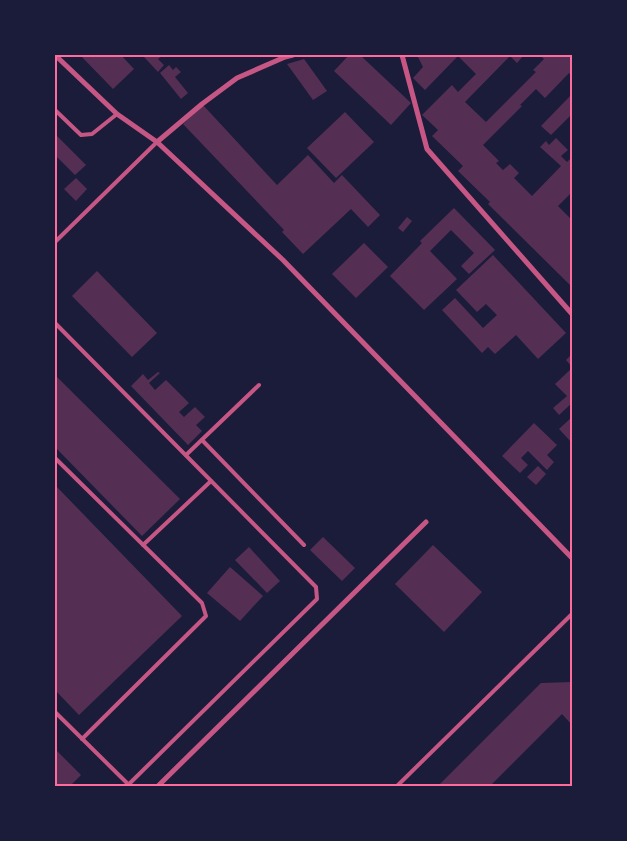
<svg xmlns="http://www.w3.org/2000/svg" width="627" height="841" font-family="Raleway,sans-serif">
	<rect width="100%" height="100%" fill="#1b1b3a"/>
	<g fill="#542f53">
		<polygon points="80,55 121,55 134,69 113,89"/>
		<polygon points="146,55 163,55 158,59 164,65 158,72 144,57"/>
		<polygon points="349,55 360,55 411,103 391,125 334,71"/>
		<polygon points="417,55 489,55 491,57 493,55 524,55 517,63 510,56 465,102 486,122 536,72 533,70 544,59 540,55 572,55 572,76 569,73 545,98 536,89 520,105 522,106 483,145 499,161 496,163 503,170 510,164 519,173 514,178 532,196 561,166 540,147 546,141 549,145 556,138 568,150 561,156 567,162 572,157 572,192 558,206 572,220 572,287 488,204 490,202 458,171 463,166 432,136 438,130 422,115 452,85 458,92 476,74 458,56 425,90 413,78 423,67"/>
		<polygon points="304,59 327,91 313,100 287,64"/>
		<polygon points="169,65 173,70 176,67 181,72 175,77 188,93 181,99 160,73"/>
		<polygon points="572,94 572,114 551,135 541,126"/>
		<polygon points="203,105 277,185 308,155 334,183 342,175 380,215 368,227 351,209 303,254 282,232 284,230 183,124"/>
		<polygon points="345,112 374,142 336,178 307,148"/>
		<polygon points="55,134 86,165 75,175 55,155"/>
		<polygon points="76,178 87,189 76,201 64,189"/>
		<polygon points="454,208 495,250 469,274 461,266 474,253 451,230 430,251 457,279 424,310 390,276 422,243 420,241"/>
		<polygon points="407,217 412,221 403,232 398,228"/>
		<polygon points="364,243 388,267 356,298 332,274"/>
		<polygon points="493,255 566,333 538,359 516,335 495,354 488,347 482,353 442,310 455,298 483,328 497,315 486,304 477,312 456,290"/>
		<polygon points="97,271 157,333 132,357 72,296"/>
		<polygon points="572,354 572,367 566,360"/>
		<polygon points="572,368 572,403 559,415 553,408 567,396 555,384"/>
		<polygon points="158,372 160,373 149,383 155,390 166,380 189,403 179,412 184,417 195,407 205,417 196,425 202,431 188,445 131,386 143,374 148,380"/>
		<polygon points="55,375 180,499 142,536 55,447"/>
		<polygon points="572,417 572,443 559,429"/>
		<polygon points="534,423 557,445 547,455 554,462 547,470 528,451 521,458 528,465 520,473 502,456"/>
		<polygon points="538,466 546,474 536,485 527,477"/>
		<polygon points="55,485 182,616 79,715 55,690"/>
		<polygon points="323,537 355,568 342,581 310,550"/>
		<polygon points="433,545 482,592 444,632 395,584"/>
		<polygon points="249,547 280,581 267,593 235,560"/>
		<polygon points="230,567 263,596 240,621 207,593"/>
		<polygon points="572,682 572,725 562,714 490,786 438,786 541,683"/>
		<polygon points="55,749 81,775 70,786 55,786"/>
	</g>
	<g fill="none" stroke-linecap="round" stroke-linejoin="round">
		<g stroke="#c65784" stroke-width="4">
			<polyline points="55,110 81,135 92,134 117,114"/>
			<polyline points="55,242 157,142"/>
			<polyline points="55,323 316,587 317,599 127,786"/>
			<polyline points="202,440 304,545"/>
			<polyline points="186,455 259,385"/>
			<polyline points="55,458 202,603 206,616 82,739"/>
			<polyline points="143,545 211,481"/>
			<polyline points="55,712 129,785"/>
			<polyline points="397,786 572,614"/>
		</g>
		<g stroke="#c65784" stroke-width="5">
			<polyline points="55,55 117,114 157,142 283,260 572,558"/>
			<polyline points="402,55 427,149 572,314"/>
			<polyline points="157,142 202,104 237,78 285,57 293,55"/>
			<polyline points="158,786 426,522"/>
		</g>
	</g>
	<rect width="627" height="841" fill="none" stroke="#1b1b3a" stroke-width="112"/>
	<rect x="56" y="56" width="515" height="729" fill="none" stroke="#ff6b9d" stroke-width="2"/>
</svg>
